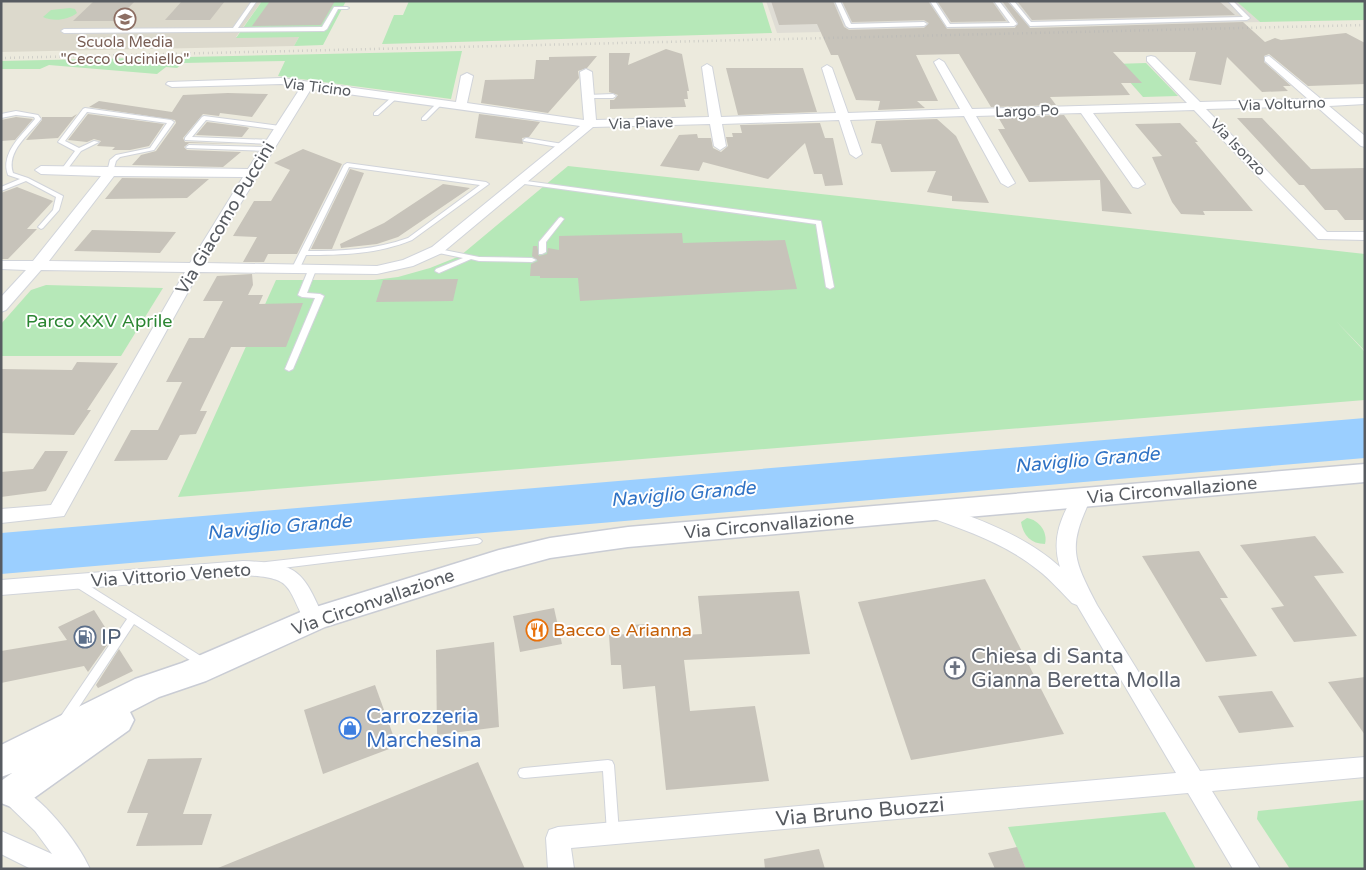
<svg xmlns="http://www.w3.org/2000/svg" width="1366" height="870" font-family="'Varela Round',sans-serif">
	<rect width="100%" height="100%" fill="#eceadd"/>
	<polygon fill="#dfddd5" points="766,1 1236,1 1260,22 777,33"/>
	<polygon fill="#dcd9cc" points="1,1 262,1 236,37 299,37 294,46 1,52"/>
	<g fill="#b6e8b8">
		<polygon points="262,1 346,1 323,45 294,46 299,37 236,38"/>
		<polygon points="409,1 762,1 772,33 382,44 394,15 403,15"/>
		<polygon points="1236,1 1365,1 1365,20 1260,22"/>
		<path d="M70,8L75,9L77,13C68,20 53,22 43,17L51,10Z"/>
		<polygon points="462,51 451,99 278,76 285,61 183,63 177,68 166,67 157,74 49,65 40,69 1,69 1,61"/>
		<polygon points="1146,63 1178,96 1143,97 1114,64"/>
		<polygon points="568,166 1365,254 1365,351 1335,320 1365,352 1365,400 178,497 276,280 374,280 398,277 430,268 460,256"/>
		<polygon points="46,285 163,288 121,356 1,356 1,324 31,290"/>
		<path d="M1027,518C1039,520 1048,532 1045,544C1031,544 1023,535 1021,522Z"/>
		<polygon points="1365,800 1365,869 1290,869 1257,819 1258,811"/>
		<polygon points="1165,812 1196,869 1026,869 1008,827"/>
	</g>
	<polygon fill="#9bcfff" points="1365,418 1365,458 1,574 1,533"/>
	<g fill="#c7c3ba">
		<polygon points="94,1 135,1 116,21 73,21"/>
		<polygon points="182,1 225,1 210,20 165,20"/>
		<polygon points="270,1 335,1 321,25 252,26"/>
		<polygon points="771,1 833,1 844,27 849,30 924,28 929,23 924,20 852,22 842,1 928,1 947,29 1015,28 1018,23 1002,1 1007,1 1030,28 1243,22 1265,42 1275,38 1281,40 1346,33 1365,43 1365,84 1308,86 1269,54 1264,56 1264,62 1291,86 1283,86 1288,91 1262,92 1227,57 1221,85 1189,80 1196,52 1113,52 1142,83 1121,83 1130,95 1050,97 1056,105 991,107 959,54 916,55 938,101 917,101 925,108 878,110 880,101 856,100 838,55 831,55 817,24 779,25"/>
		<polygon points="937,1 992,1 1006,21 951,22"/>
		<polygon points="1017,1 1219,1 1235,15 1032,20"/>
		<polygon points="666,49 682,54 689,91 687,91 688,99 684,99 686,107 610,109 610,100 614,100 618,95 609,92 609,53 630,53 628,65"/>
		<polygon points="597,56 587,68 578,71 579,78 548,113 481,103 485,80 534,79 536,60 549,60 549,57"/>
		<polygon points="726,68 803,68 817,112 738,115"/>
		<polygon points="228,93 268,94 252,117 220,113 219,116 203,114 183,138 185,142 240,144 189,143 184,147 187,150 241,152 223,167 132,165 141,155 156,151 176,123 175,120 89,107 99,101 172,112 183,95"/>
		<polygon points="77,114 58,138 26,140 42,120 42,117 72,117"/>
		<polygon points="88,114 164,124 149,146 130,150 112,150 115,147 97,146 101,141 94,139 87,142 68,140"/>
		<polygon points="479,114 540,122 529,137 522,138 523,144 475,138"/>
		<polygon points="1064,115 1084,144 1132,214 1102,211 1100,180 1029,182 998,129 1005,129 998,117"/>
		<polygon points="16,117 33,119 15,140 1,141 1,120"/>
		<polygon points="1237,118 1262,118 1311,169 1365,168 1365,220 1345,220 1337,210 1325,210 1304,185 1299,185"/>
		<polygon points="937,119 956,136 989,203 952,201 952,196 927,192 936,171 891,172 881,144 871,143 876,121"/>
		<polygon points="207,122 246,127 249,128 242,137 196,135"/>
		<polygon points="820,123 825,138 833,138 843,185 825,186 822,174 814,174 805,143 768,179 703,162 699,171 660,166 679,135 697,134 698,138 711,138 713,148 721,152 728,146 726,137 733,137 732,133 742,133 740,125"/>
		<polygon points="1180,123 1198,142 1195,142 1253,211 1203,211 1205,215 1181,214 1172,202 1152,157 1162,156 1135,124"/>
		<polygon points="303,149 342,164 297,254 268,254 264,262 243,262 257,237 233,236 254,201 271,201 290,170 274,163"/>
		<polygon points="350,169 364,173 332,249 311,249"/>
		<polygon points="122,178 209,179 187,198 105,199"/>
		<polygon points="443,184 470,188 398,237 377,244 341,248 340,244 384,223"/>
		<polygon points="17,187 53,201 27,229 37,229 8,259 1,259 1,193"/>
		<polygon points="92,230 176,232 160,253 74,251"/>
		<polygon points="682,233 683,243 785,240 797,289 580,301 578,278 540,278 540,276 530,276 531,264 538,261 532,256 533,246 537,246 539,256 547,254 548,248 559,250 559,236"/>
		<polygon points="252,274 253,285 248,295 263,295 259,304 303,303 286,347 231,347 200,411 207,411 196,434 180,435 167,460 114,461 131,430 158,430 182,382 166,382 189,338 204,338 223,301 203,301 217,276"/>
		<polygon points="458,279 453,301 376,302 383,280"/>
		<polygon points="77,362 118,363 87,410 91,410 74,435 1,433 1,369 72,370"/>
		<polygon points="45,451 68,451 46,491 1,497 1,472 33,469"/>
		<polygon points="1315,536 1344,573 1314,576 1357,636 1294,642 1271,608 1284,606 1240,545"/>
		<polygon points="1199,551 1228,598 1220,598 1257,656 1206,662 1142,556"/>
		<polygon points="985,579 1064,734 911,760 858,602"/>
		<polygon points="799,591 810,654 684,660 690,711 755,706 769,781 666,790 655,686 623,689 621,665 611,665 609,635 631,634 630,625 649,624 651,637 702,634 698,596"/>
		<polygon points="554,608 562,644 520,652 513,616"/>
		<polygon points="94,610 112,638 88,672 84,666 1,683 1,651 67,640 58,627"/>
		<polygon points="494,642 499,727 437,735 436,650"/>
		<polygon points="119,649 133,671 98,688 96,685"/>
		<polygon points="1365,677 1365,735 1328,682"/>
		<polygon points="375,685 397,746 323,774 304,710"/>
		<polygon points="1272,691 1294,727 1239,733 1218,696"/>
		<polygon points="202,758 183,814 212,814 202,845 136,846 148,813 127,813 148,759"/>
		<polygon points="478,762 525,869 218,869 218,868"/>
		<polygon points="1017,847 1026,869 995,869 988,853"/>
		<polygon points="819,849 825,869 765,869 764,859"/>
	</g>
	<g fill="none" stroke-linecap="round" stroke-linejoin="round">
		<g stroke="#d1d4da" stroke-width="2">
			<g id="lane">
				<polygon points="252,1 256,2 238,28 322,27 334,7 347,7 349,8 347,9 338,9 327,29 324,31 64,33 61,31 64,29 233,28"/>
				<polygon points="835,1 840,1 851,24 924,22 927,24 924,26 849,28 846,26"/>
				<polygon points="930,1 935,1 950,24 1010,23 994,1 999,1 1017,24 1014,26 947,27"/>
				<polygon points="1009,1 1014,1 1031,22 1243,17 1228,1 1233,1 1250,18 1247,20 1030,26"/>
				<polygon points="587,95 613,94 616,96 613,98 585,98 585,96"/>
				<polygon points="393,96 398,97 378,115 374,115 374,113"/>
				<polygon points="438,102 443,103 426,120 422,120 422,118"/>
				<polygon points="85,108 171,120 174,122 154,150 120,157 116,161 113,172 110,174 107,172 110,160 116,155 150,148 167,123 87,112 65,141 79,148 94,141 99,142 81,151 66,171 62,171 61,170 75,151 58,142 83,109"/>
				<path d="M16,111L38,115L41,119C29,135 6,151 13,173L28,178L63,196L59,210L43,228L41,229L38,227L53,210L56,197L26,181L1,191V187L20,179L8,175C0,153 22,135 35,119L34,117L16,115L1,118V114Z"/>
				<polygon points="204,116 280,126 283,128 280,130 206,120 192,137 271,140 274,142 271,144 185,140 185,138 202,117"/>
				<polygon points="526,138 563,144 566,146 563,148 524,141 523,140"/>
				<polygon points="189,145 267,147 270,149 267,151 187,148 186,147"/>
				<path d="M347,163L486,182L489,184L412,240C378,254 343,255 306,255L298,272H292L291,270L344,165ZM349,167L480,185L408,238C375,250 342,251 308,251Z"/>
				<polygon points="519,180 821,221 834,287 830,289 826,287 816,224 517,183 517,181"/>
				<polygon points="561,217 564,219 546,242 546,252 542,254 539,254 539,242 559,218"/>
				<polygon points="434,248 479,257 532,258 536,260 532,262 479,261 471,259 439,273 435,271 436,269 463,258 434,252"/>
				<polygon points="309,268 315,268 316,270 307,293 320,294 324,296 293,369 289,371 285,369 315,298 302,297 298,295"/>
				<polygon points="477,538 480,539 482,541 480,543 477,544 266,570 262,569 261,566 262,563 266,562"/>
				<polygon points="77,578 207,660 208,663 207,666 203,667 199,666 134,624 69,722 65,724 61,722 59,719 61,716 127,619 73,585 72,582 73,579"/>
				<polygon points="608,760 612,761 614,765 619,833 617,837 613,839 609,837 607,833 603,771 524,778 520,777 518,773 520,769 524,768"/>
			</g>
		</g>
		<g stroke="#d1d4da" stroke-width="2">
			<g id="street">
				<path d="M1151,56L1155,57L1200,102L1308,99L1265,61V57L1269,56L1321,99L1365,98V104L1329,106L1365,136V147L1361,146L1316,106L1206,109L1327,232H1365V240L1318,239L1194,110L1093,113L1145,184L1138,188L1133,187L1081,113L976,116L1015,183L1008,187L1001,183L964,116L850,120L862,154L856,158L850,154L839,120L722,124L726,146L720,150L714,146L710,124L593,127L442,253L413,266L377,274L199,272L64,516L1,523V509L51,505L185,272L41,270L6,310L1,312V297L26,270L1,269V261H33L101,176L41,174L35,170L41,166L248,169L301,87L281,84L172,87L166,84L168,82L281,78L456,102L461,76L467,73L473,76L467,103L584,120L580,72L586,69L592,72L596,120L709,117L702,67L707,64L712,67L721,117L836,113L822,68L827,65L832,68L848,113L960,109L934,62L939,59L944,62L972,109L1187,103L1147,61V57ZM311,89L580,126L432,247L403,260L377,266L204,263ZM114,176L243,177L190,263L49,261Z"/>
				<path d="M1082,492L1089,493L1091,498C1068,547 1072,557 1097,605L1200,771L1365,757V777L1212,791L1260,869H1233L1188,793L571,848L574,869H548L546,838L549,830L558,827L1176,773L1077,605L1072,603C1061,592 1051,580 1038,570C1006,544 965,530 926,516L924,511L926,506L933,504C976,517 1026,536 1060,567C1051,539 1061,517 1075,493Z"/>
				<path d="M243,561C297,563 303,570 324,619L321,625L314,627L307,625C285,584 294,578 243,575L1,595V580Z"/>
				<path d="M13,784C41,795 78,842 90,869H31L1,854V831L52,854L35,831L5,802L1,795L5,788Z"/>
			</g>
		</g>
		<g stroke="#c9ccd4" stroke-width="3">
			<polygon id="secondary" points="1365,464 1365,482 628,547 550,558 502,571 325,627 206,681 159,697 130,712 134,720 129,730 27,803 14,808 1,803 1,781 12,773 1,777 1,745 135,679 182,663 303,611 499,550 550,538 628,527"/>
		</g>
		<use href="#lane" fill="#fff" fill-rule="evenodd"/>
		<use href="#street" fill="#fff" fill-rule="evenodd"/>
		<use href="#secondary" fill="#fff" fill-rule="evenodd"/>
		<polyline stroke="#b4b5b5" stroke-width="2.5" stroke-dasharray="0.5 4" stroke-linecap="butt" points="1,58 1365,25"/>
	</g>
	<defs>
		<g id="school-ring" transform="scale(1.125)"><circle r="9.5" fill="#fff" stroke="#8d6e63" stroke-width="1.5"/><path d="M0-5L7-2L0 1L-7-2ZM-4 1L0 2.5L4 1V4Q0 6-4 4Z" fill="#8d6e63"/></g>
		<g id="restaurant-ring" transform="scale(1.125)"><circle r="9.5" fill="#fff" stroke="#e8710a" stroke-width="1.5"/><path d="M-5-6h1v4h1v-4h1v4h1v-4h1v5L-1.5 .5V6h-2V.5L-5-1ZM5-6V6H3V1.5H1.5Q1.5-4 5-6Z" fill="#e8710a"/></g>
		<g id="fuel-ring" transform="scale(1.125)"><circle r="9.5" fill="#fff" stroke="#5c6f8a" stroke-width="1.5"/><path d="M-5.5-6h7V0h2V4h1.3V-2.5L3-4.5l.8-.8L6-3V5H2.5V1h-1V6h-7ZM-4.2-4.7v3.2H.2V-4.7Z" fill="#5c6f8a"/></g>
		<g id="church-ring" transform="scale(1.125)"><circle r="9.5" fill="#fff" stroke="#6b7280" stroke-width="1.5"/><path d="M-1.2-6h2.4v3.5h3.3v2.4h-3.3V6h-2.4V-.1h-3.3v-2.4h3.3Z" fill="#6b7280"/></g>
		<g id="shop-ring" transform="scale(1.125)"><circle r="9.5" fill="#fff" stroke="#3f7fe0" stroke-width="1.5"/><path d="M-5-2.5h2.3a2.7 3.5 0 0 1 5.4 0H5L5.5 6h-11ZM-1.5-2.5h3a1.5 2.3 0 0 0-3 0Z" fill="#3f7fe0"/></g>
	</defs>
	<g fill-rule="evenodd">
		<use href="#school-ring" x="125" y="19"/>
		<use href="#restaurant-ring" x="537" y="630"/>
		<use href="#fuel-ring" x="85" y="637"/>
		<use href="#church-ring" x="955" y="668"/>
		<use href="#shop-ring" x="350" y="728"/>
	</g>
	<g text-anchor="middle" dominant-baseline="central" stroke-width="4" stroke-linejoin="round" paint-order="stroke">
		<g font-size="15" fill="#785e54" stroke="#fff">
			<text x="125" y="42">Scuola Media<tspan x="125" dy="17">"Cecco Cuciniello"</tspan></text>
		</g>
		<g font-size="15" fill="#575b61" stroke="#fff">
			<text transform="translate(317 87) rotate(7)">Via Ticino</text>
			<text transform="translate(1282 104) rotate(-2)">Via Volturno</text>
			<text transform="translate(1027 111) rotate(-2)">Largo Po</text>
			<text transform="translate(641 123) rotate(-2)">Via Piave</text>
			<text transform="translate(1238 147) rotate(46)">Via Isonzo</text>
		</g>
		<g font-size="18" fill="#575b61" stroke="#fff">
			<text transform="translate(225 218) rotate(-59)">Via Giacomo Puccini</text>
			<text transform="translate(1172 490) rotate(-5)">Via Circonvallazione</text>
			<text transform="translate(769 525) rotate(-5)">Via Circonvallazione</text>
			<text transform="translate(171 575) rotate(-4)">Via Vittorio Veneto</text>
			<text transform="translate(373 602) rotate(-19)">Via Circonvallazione</text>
		</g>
		<g font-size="18" fill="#2b8532" stroke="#fff">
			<text x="99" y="321">Parco XXV Aprile</text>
		</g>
		<g font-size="18" fill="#c56008" stroke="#fff" text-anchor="start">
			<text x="553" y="630">Bacco e Arianna</text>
		</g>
		<g font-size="19" font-style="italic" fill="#3073c5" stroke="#fff">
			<text transform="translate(1087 460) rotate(-5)">Naviglio Grande</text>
			<text transform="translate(683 494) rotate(-5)">Naviglio Grande</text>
			<text transform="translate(279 527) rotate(-5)">Naviglio Grande</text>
		</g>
		<g font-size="21" fill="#4e5e75" stroke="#fff" text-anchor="start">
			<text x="101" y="637">IP</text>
		</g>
		<g font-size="21" fill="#5b616d" stroke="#fff" text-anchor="start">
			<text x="971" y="656">Chiesa di Santa<tspan x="971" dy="24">Gianna Beretta Molla</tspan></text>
		</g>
		<g font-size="21" fill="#366cbe" stroke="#fff" text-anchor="start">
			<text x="366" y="716">Carrozzeria<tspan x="366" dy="24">Marchesina</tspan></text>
		</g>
		<g font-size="21" fill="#575b61" stroke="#fff">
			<text transform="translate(860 812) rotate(-5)">Via Bruno Buozzi</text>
		</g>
	</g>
	<rect width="1366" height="870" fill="none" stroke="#575b61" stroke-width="5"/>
</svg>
